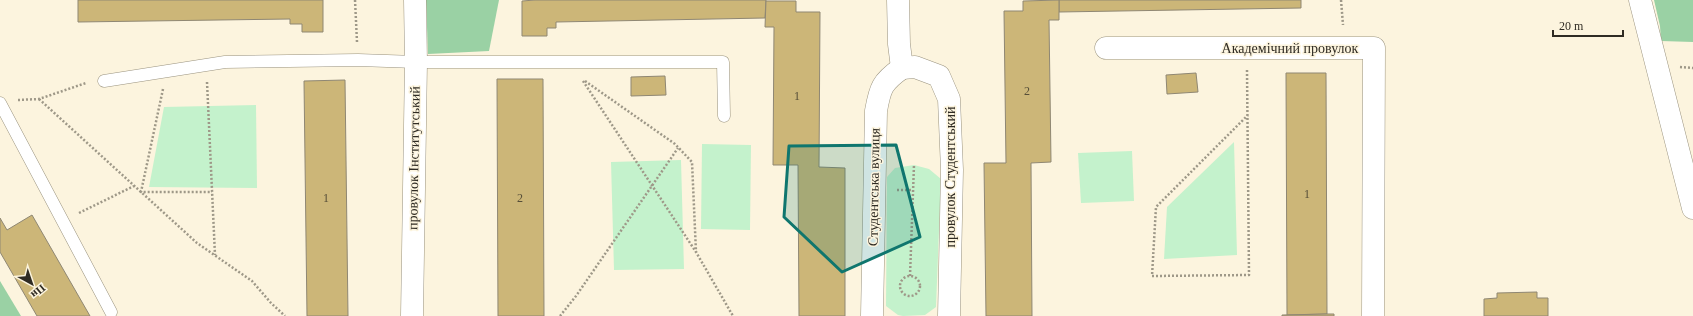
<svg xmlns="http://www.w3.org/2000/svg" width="1693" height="316" font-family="Georgia,serif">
	<rect width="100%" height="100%" fill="#fcf4de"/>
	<g fill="#c4f2cc">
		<polygon points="256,105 257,188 149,187 164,107"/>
		<polygon points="1234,142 1237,255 1164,259 1167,207"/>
		<polygon points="702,144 751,145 750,230 701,229"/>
		<polygon points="1132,151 1134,201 1081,203 1078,153"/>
		<polygon points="681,160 684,269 614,270 611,162"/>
		<polygon points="914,165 929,169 941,179 936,307 925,315 903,316 898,315 886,306 887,177 895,168"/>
	</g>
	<g fill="#9ad1a4">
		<polygon points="426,0 499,0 489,51 428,54"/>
		<polygon points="1654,0 1693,0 1693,42 1661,41 1660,26"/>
		<polygon points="0,281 21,316 0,316"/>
	</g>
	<g fill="#ccb678" stroke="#8f8773">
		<polygon points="78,0 323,0 323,32 302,32 302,24 290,24 290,19 78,22"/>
		<polygon points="535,0 766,0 765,18 556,22 556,28 547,28 547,36 522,36 522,1"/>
		<polygon points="1059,0 1301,0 1301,8 1059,12"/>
		<polygon points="1059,0 1059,20 1049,20 1051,162 1031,163 1032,316 986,316 984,163 1006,163 1004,11 1023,11 1023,1"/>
		<polygon points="766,1 796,1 796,12 820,12 819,167 845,168 845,316 799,316 798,165 773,165 774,27 765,27"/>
		<polygon points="1196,73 1198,92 1167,94 1166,75"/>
		<polygon points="1286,73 1326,73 1327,314 1287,315"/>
		<polygon points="665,76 666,95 631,96 631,77"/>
		<polygon points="497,79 543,79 544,316 498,316"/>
		<polygon points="345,80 348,316 307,316 304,81"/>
		<polygon points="32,215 90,316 37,316 0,252 0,218 7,230"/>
		<polygon points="1537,292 1537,298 1548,298 1548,316 1484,316 1484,299 1497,298 1497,293"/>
		<polygon points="1327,314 1334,314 1334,316 1282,316 1282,315"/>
	</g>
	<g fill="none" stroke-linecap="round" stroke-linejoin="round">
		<g stroke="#9a937f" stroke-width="13">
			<g id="lane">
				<polyline points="104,81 225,62 358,60 416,62 723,62 724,116"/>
				<polyline points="0,103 111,312"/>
			</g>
		</g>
		<g stroke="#9a937f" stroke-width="23">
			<g id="street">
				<polyline points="898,0 899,44 902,68 915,67 939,76 949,99 952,170 949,316"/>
				<polyline points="1640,0 1693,208"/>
				<polyline points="1106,48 1374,48 1373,316"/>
				<polyline points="412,316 416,62 415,0"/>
				<path d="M872,316L876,111C880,88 882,82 902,68"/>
			</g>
		</g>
		<g stroke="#9e9888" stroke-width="2.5" stroke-dasharray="2 2" stroke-linecap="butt">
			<polyline points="355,0 357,42"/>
			<polyline points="1341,0 1343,25"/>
			<polyline points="1680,67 1693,68"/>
			<polyline points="1247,70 1249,275 1152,276 1156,207 1248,115"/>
			<polyline points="583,81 696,252 733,316"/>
			<polyline points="585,81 675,144 692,162 696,252"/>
			<polyline points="207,82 215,255"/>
			<polyline points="163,89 141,192 212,192"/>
			<polyline points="39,99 197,243 252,281 271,303 285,316"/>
			<polyline points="18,100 39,99 86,83"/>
			<polyline points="897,190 913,190"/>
			<polyline points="79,213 134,186"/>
			<polyline points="910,276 914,165"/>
			<circle cx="910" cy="286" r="10"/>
			<polyline points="560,316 576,296 678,148"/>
		</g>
		<use href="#lane" stroke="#fff" stroke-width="12"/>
		<use href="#street" stroke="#fff" stroke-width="22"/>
	</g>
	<path fill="#0f766e" fill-opacity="0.2" stroke="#0f766e" stroke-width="3" stroke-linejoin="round" d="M896,145L920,237L842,272L784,217L789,146Z"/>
	<g text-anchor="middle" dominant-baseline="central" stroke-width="3" stroke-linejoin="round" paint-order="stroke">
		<g font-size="12" fill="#564e38">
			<text x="1027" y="91">2</text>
			<text x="797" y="96">1</text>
			<text x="1307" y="194">1</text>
			<text x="326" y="198">1</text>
			<text x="520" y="198">2</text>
		</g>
		<g font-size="14" fill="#2f2b23" stroke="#fcf4de">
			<text x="1290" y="48">Академічний провулок</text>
			<text transform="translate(414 158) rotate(-89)">провулок Інститутський</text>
			<text transform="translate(950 177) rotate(-90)">провулок Студентський</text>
			<text transform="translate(874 187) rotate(-89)">Студентська вулиця</text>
		</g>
	</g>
	<g transform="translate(32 284) rotate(140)" stroke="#fcf4de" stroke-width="3" paint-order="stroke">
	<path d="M0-3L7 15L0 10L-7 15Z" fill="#2f2b23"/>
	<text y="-6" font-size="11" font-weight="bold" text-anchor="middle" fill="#2f2b23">Пн</text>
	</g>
	<path d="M1553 30v6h70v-6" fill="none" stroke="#2f2b23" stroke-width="2"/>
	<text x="1559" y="30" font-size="12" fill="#2f2b23" stroke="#fcf4de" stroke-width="3" paint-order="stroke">20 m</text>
</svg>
